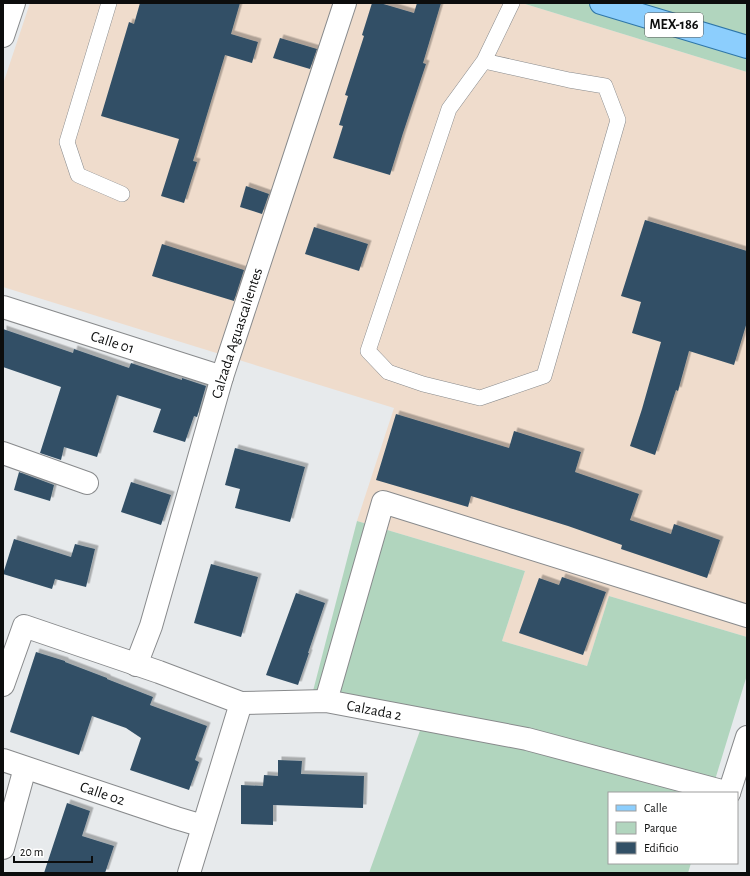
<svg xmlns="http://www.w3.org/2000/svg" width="750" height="876" font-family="'Alegreya Sans',sans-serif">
	<defs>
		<filter id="shadow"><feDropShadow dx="3.5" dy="-3.5" stdDeviation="0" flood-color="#0004"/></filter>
	</defs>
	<rect width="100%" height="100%" fill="#e7eaec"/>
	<polygon fill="#efdccc" points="30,3 522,3 747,72 747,637 609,596 587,666 502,641 525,571 357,521 394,408 3,287 3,84"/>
	<g fill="#b1d5be">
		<polygon points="522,3 747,3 747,72"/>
		<polygon points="357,521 525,571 502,641 587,666 609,596 747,637 747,675 711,793 609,793 609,863 691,863 688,873 369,873 427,711 313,691"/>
	</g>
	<g fill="#325066" filter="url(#shadow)">
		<polygon points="140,3 240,3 231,34 258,42 252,63 225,55 193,161 197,162 184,203 161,196 179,139 101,116 129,22 134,24"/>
		<polygon points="372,3 380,3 414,13 417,3 441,3 423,63 426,64 403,133 390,175 333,158 343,126 339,125 348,96 345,95 364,36 362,35"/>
		<polygon points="280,38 317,49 310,69 273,58"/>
		<polygon points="246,186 269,194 262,214 240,207"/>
		<polygon points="645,220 747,251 747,322 734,365 689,351 678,391 676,390 655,455 630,446 642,409 661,342 632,333 641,302 621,296"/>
		<polygon points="314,227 368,244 359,271 305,254"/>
		<polygon points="162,244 244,270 234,301 152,276"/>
		<polygon points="3,329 73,353 74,349 129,368 131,363 182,380 182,378 206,386 197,417 194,416 185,442 153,432 161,409 117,395 97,457 64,447 61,460 40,453 61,387 3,367"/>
		<polygon points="396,414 509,448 514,431 581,452 575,472 639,494 630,520 671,534 674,524 720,540 707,578 621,549 622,545 568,526 471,496 468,507 376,480"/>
		<polygon points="235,448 305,467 290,522 235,508 240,489 225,485"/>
		<polygon points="19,472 54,485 50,501 14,490"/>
		<polygon points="131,482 171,495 161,525 121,512"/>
		<polygon points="14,539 71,557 75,544 95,549 86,587 55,579 52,589 3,574"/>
		<polygon points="211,564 258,577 241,637 194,623"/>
		<polygon points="562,577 606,592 583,655 519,633 539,578 559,585"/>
		<polygon points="296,593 325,603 308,653 309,653 298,685 266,675"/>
		<polygon points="36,652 65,661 65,662 107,678 107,679 153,697 150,705 207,726 195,760 199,762 189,790 130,770 141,738 126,728 92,716 79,755 10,732"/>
		<polygon points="278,760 302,761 301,774 364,776 363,808 273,805 273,825 241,824 241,785 263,786 264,775 278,776"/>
		<polygon points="67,803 90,811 82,836 114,846 105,873 44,873"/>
	</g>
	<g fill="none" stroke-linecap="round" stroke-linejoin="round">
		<g stroke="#888a8c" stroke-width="16">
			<g id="lane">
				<polyline points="109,3 67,142 78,175 122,194"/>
				<polyline points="484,61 569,80 605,86 618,120 544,376 480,398 423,384 388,372 368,351 449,109 484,61 512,3"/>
			</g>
		</g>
		<g stroke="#888a8c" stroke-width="24">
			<g id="street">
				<polyline points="3,36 14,3"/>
				<path id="s1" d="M3,307L222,377"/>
				<polyline points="3,453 87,483"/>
				<path id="s2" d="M136,665L151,626L222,377L345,3"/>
				<path id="s3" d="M3,685L24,626L159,672L241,703L326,701L527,739L729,793"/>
				<polyline points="326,701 383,502 747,616"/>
				<path id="s4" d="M3,760L176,818L203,826"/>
				<polyline points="729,793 747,737"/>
				<polyline points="3,848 25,768"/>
				<polyline points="189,873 241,703"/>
			</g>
		</g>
		<g stroke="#2e76a8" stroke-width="24">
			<polyline id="primary" points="601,3 747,47"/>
		</g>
		<use href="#lane" stroke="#fff" stroke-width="15"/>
		<use href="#street" stroke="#fff" stroke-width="22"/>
		<use href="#primary" stroke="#8ccefd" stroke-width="22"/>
	</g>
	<g text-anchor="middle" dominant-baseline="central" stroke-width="4" stroke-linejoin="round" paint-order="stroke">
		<rect fill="#fff" stroke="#555656" stroke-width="1" x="645" y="13" width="58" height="24" rx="3"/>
		<g font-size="14" font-weight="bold" fill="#0c0d0d">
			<text x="674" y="25">MEX-186</text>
		</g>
		<g font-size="15" fill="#0c0d0d" stroke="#fff">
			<text stroke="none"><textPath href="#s2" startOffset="347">Calzada Aguascalientes</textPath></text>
			<text stroke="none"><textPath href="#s1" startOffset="115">Calle 01</textPath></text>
			<text stroke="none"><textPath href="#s3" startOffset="427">Calzada 2</textPath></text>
			<text stroke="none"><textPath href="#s4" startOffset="105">Calle 02</textPath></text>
		</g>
	</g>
	<rect width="750" height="876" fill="none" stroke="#0c0d0d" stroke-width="8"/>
	<rect x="608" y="792" width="130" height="72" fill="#ffffff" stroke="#9e9e9e"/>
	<rect x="616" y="805" width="20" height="6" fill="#8ccefd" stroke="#9e9e9e"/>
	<text x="644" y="812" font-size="12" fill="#0c0d0d">Calle</text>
	<rect x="616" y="822" width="20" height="12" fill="#b1d5be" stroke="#9e9e9e"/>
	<text x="644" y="832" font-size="12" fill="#0c0d0d">Parque</text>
	<rect x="616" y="842" width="20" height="12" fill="#325066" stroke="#9e9e9e"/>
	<text x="644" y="852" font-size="12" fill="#0c0d0d">Edificio</text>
	<path d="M14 856v6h78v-6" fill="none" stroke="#0c0d0d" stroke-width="2"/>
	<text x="20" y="856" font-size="12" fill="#0c0d0d" stroke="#ffffff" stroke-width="3" paint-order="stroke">20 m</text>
</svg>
